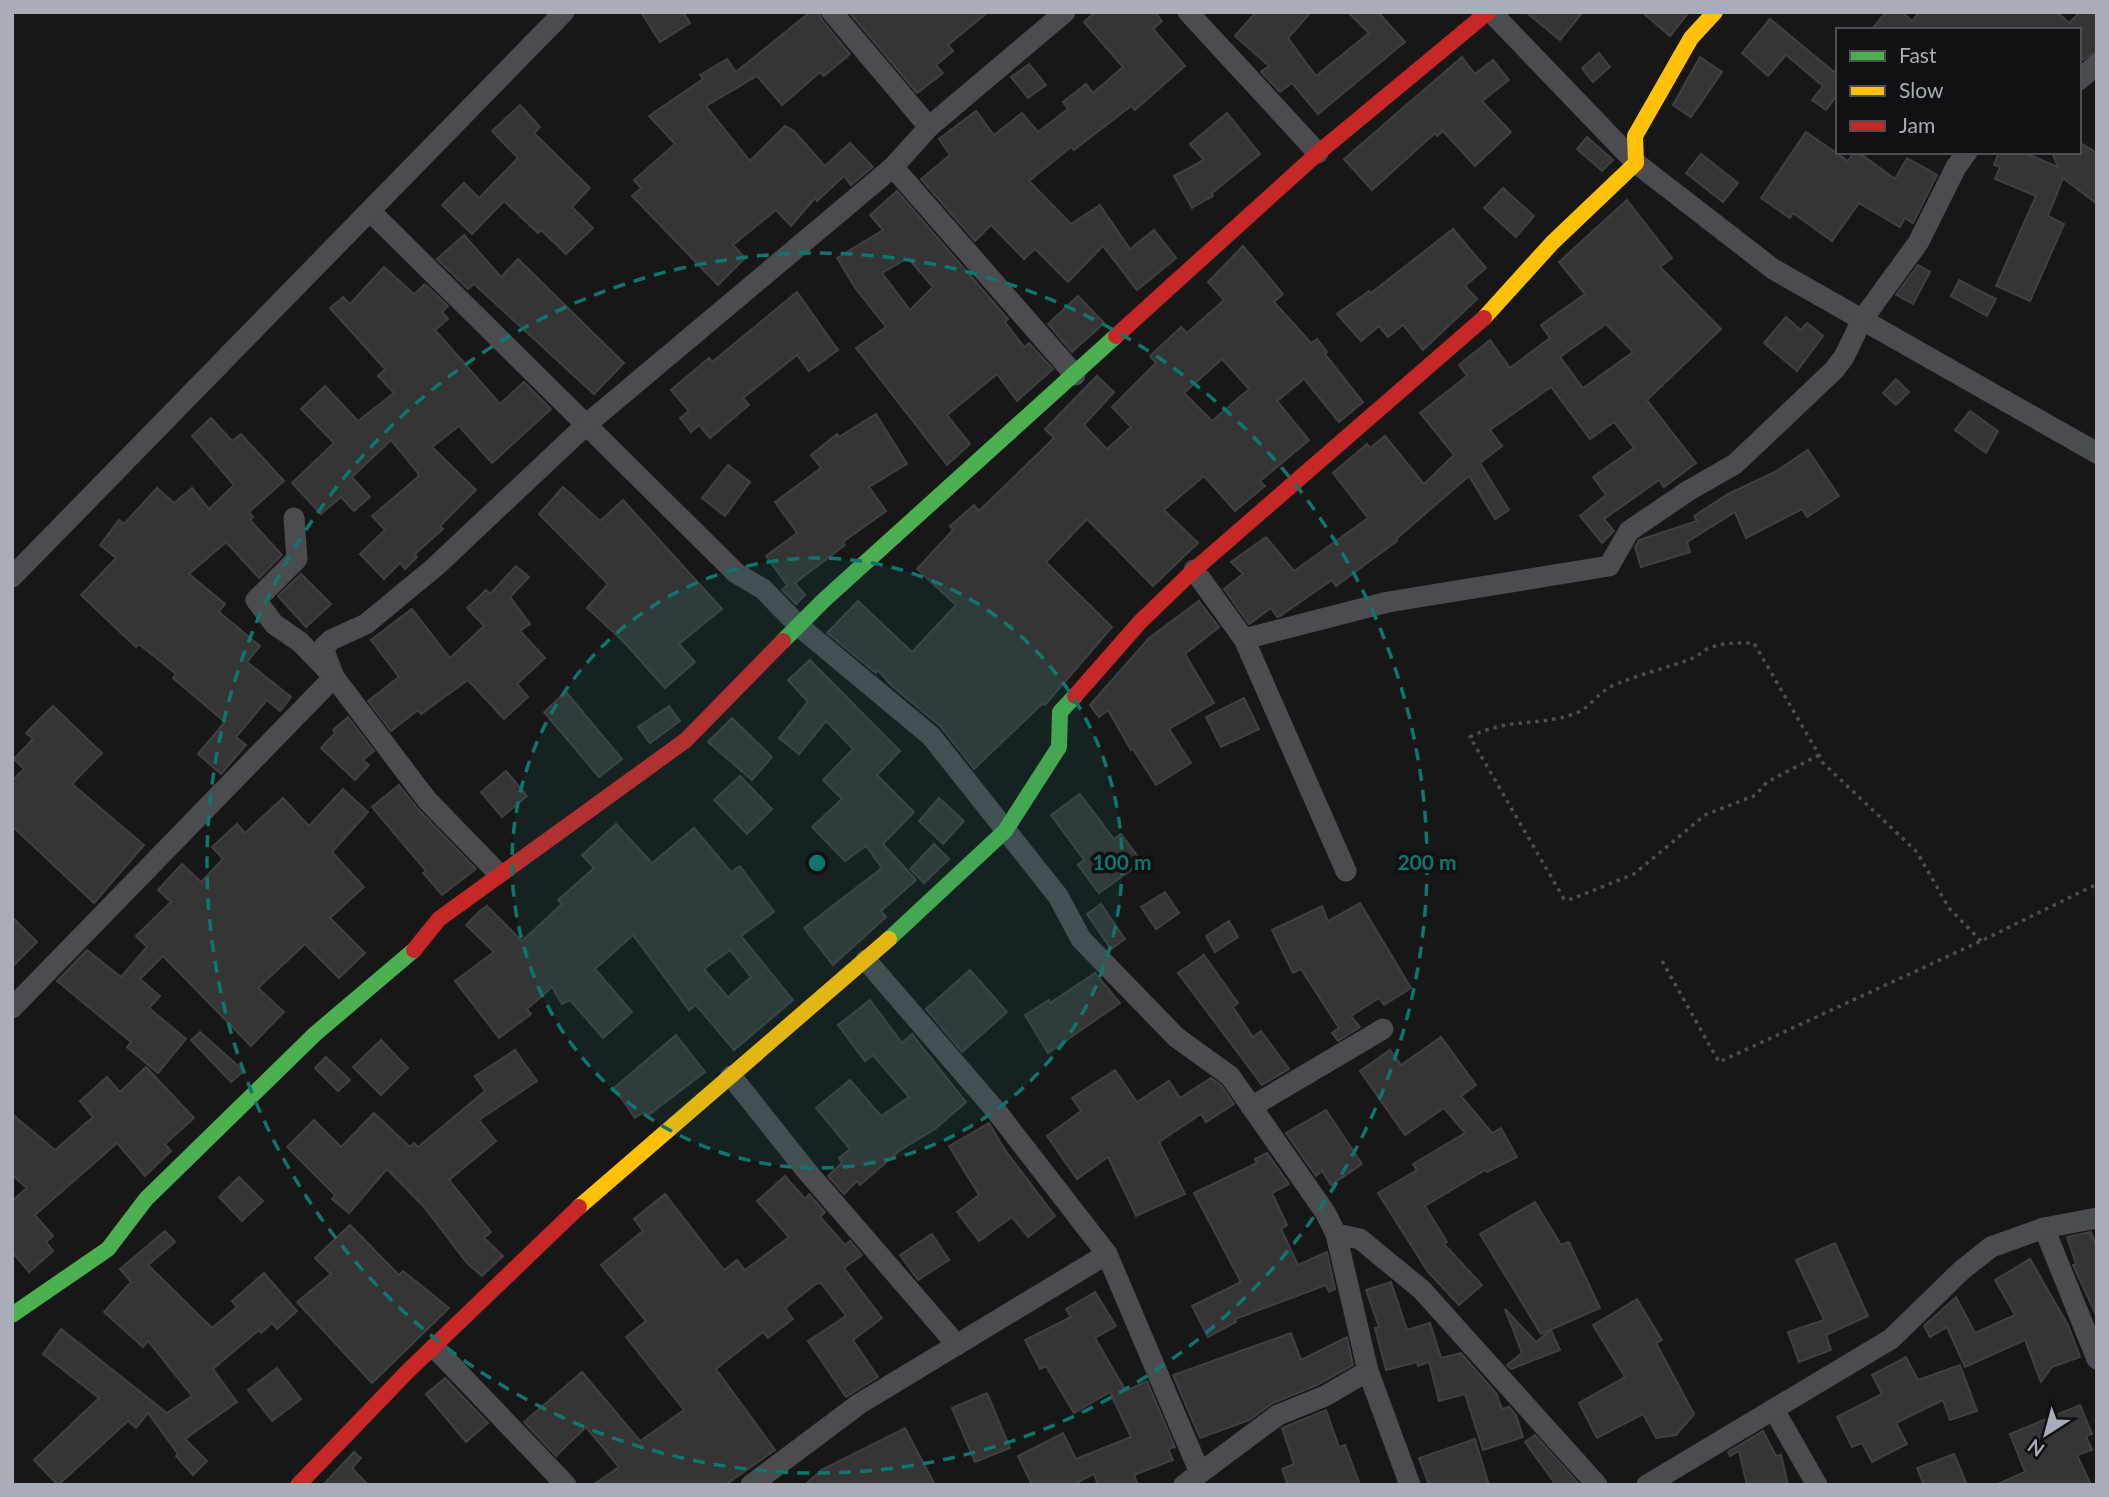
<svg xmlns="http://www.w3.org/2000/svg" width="2109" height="1497" font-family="Lato,sans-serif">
	<rect width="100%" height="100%" fill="#171717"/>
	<g fill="#353536" stroke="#3f4043" stroke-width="2" fill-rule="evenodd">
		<polygon points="641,12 683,12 690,23 660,42"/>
		<polygon points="810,12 819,12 822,20 850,54 824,76 820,72 782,105 757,76 706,106 750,161 785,126 794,131 825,166 850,143 873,167 851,185 844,176 817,201 815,198 791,226 776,210 733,245 745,258 718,285 632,196 641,188 634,180 675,144 649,116 703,79 700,75 727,59 736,72"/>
		<polygon points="849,12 988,12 948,45 953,51 936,65 943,73 917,93"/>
		<polygon points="1095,12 1155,12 1162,21 1153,29 1185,66 1135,110 1131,106 1074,150 1071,147 1029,181 1071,224 1100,205 1130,249 1154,230 1176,258 1137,290 1103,246 1068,282 1035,249 1024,259 991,225 975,241 921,179 950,155 939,139 976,111 994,135 1022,113 1038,132 1068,109 1063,102 1086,84 1093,93 1123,67 1084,22"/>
		<polygon points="1256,12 1311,12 1288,38 1316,76 1369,33 1348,12 1378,12 1405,42 1318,114 1292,83 1280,92 1261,72 1269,66 1235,36"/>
		<polygon points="1526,12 1583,12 1560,40"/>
		<polygon points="1642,12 1689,12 1670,36"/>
		<polygon points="1886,12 1902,12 1912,21 1919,12 2057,12 2069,23 2080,12 2097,12 2097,51 2079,62 2079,30 1871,30"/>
		<polygon points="1770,19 1834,72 1838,68 1838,99 1836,97 1826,110 1812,100 1823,86 1786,55 1768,76 1742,53"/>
		<polygon points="1599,53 1610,67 1593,82 1582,68"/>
		<polygon points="1462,57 1475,74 1493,60 1509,80 1482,101 1511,132 1475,166 1443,131 1437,136 1435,133 1372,190 1344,159"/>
		<polygon points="1700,57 1722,72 1691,117 1673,105"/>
		<polygon points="1029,64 1046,85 1028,98 1011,77"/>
		<polygon points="520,105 540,127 534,133 590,188 572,207 593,228 566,254 541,230 538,233 504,201 472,234 442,205 464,183 479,198 518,158 492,131"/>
		<polygon points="1227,113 1260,154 1212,193 1213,196 1192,208 1174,176 1204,160 1190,144"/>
		<polygon points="1806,132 1848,161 1854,152 1858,152 1895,179 1907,158 1937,175 1913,223 1905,218 1900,227 1859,203 1832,241 1793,213 1790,218 1761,198"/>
		<polygon points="1587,137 1613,160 1602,171 1577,149"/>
		<polygon points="2079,142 2097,153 2097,204 2063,178 2048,216 2064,224 2030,301 1996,286 2036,196 1995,179 2000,167 1994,165 1999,152 2023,152 2058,167 2052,152 2079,152"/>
		<polygon points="1701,154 1738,183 1723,202 1686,173"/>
		<polygon points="1503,188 1534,216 1516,237 1484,208"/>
		<path d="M897,191L1008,319L1005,322L1024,347L1029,343L1053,369L1017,401L997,374L947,415L970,444L947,465L856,348L886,327L856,289L837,258L883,230L870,215ZM908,258L933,287L910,310L882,273Z"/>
		<path d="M1627,200L1672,258L1660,267L1721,329L1647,400L1696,463L1664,487L1659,480L1604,519L1614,531L1602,543L1580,516L1606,495L1593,477L1634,448L1614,422L1590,439L1551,387L1490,430L1502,446L1480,463L1509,510L1495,519L1469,476L1396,539L1397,541L1336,586L1332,580L1280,616L1277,617L1271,608L1249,624L1224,589L1243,574L1231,562L1266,537L1294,571L1368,518L1333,473L1367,444L1370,448L1385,436L1424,484L1454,455L1420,413L1467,376L1459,365L1490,340L1510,368L1550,338L1541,325L1585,294L1559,262ZM1606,324L1633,352L1583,388L1560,357Z"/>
		<polygon points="1453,229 1486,268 1465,286 1477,299 1423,350 1403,325 1388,337 1379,326 1361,341 1337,314 1369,291 1371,293"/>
		<polygon points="464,235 501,277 518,259 624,363 594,394 474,284 468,289 437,259"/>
		<path d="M1243,246L1283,294L1274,302L1311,343L1317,339L1327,352L1325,354L1363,402L1339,422L1304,379L1277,401L1309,440L1260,481L1265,486L1235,511L1204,476L1164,510L1198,543L1153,586L1087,519L1046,562L1112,627L1045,705L1043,703L974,769L940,726L892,686L878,670L876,673L827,633L858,601L912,652L956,605L917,569L953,530L950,526L974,505L979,511L1054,438L1045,429L1097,376L1114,392L1084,425L1107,449L1131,427L1112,407L1156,363L1150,356L1181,327L1187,333L1224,300L1208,282ZM1222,359L1249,389L1212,421L1184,393Z"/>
		<polygon points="1918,265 1930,272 1913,304 1896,295"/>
		<polygon points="384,267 414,294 425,284 448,306 442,312 448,319 435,330 500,404 524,382 551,409 492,463 459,426 432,447 476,490 440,526 443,529 415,554 417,557 405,569 400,563 384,579 360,554 385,530 372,516 418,477 418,473 391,440 352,477 370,497 354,511 341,497 321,514 292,483 334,443 301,409 325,386 358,421 394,393 378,376 385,369 330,308 343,297 350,304"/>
		<polygon points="1959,280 1996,299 1987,316 1951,296"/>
		<polygon points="797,292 838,350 809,371 797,355 743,398 749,405 710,438 699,425 691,432 680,418 689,411 671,390 709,358 712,362"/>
		<polygon points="1078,296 1104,323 1072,352 1048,324"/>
		<polygon points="1786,317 1801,330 1807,323 1823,336 1797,371 1764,343"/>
		<polygon points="1896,379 1909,392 1896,405 1883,393"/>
		<polygon points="1970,411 1998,431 1986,453 1955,430"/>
		<polygon points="876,414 907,464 869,487 886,511 843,542 845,545 795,583 805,595 796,604 782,590 787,585 766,556 797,533 775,502 821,468 811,455 837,434 839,437"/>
		<polygon points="211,418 232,441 241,434 284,481 249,512 253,517 250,520 282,555 259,578 226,542 189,574 225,604 219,612 260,646 247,662 291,697 280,711 267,700 236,737 246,745 221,774 198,754 225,722 173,678 176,674 139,644 136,647 81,595 116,558 100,545 119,520 124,524 157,488 174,503 192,488 209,509 234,485 192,436"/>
		<polygon points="1808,450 1839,496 1807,517 1802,509 1746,538 1735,512 1687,542 1690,552 1641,567 1635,547 1639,540 1697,521 1694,516 1728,494 1775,472"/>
		<polygon points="728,465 750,482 725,516 702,498"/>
		<polygon points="563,487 600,521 623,500 722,609 679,644 695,662 665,688 622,640 587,608 608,584 539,514"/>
		<polygon points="516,566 529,577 510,597 530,624 520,631 545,658 517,684 528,697 504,719 468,680 421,714 418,710 391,731 368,701 399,677 371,640 412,609 450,658 484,626 467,608 486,590 490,594"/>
		<polygon points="301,574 331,604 306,627 278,596"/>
		<polygon points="1199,601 1219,627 1185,654 1214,703 1169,729 1191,763 1156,785 1133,749 1131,750 1108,710 1099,717 1090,705 1149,638"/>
		<polygon points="810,660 900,751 877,775 914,812 883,844 916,880 881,911 886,917 833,965 804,928 882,868 866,846 845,861 812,827 842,799 823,780 853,749 826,721 799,754 779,738 808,702 788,680"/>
		<polygon points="566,692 622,759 599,777 544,712"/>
		<polygon points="1244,698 1259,729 1221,747 1206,717"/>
		<polygon points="53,706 102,753 72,784 144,845 94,903 12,826 12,781 24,769 14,759 33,739 26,733"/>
		<polygon points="669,706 680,721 650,743 638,727"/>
		<polygon points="348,717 374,751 363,760 369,765 355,780 321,748 335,733 333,730"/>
		<polygon points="732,718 772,757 752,780 708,742"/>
		<polygon points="506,771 527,796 502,817 481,792"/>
		<polygon points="740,776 772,809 747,834 714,800"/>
		<polygon points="399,785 418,809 476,869 442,895 423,873 426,871 372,807"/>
		<polygon points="343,789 368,812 332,852 364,887 330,918 365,953 339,978 305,944 258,988 284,1012 251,1046 163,956 140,979 160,996 149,1008 186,1039 158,1073 127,1047 131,1042 57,981 87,950 121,977 147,947 136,936 171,902 158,890 182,864 201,882 223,859 212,847 237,824 245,833 283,798 309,826"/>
		<polygon points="1080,794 1114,839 1121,834 1142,862 1099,893 1078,865 1084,860 1051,815"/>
		<polygon points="939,798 964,821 943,844 919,821"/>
		<path d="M616,824L652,863L694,828L731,872L740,866L774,912L741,936L793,1000L734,1050L696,1005L689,1010L633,935L595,969L632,1012L603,1038L570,1000L562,1004L552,987L527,1009L531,1014L499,1038L455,981L494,952L466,925L481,910L487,906L522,941L562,904L558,900L594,868L582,855ZM730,950L751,977L728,997L704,969Z"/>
		<polygon points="934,844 949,859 924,883 910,869"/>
		<polygon points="1165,892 1179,913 1156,929 1141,907"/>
		<polygon points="1360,903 1411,988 1384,1005 1379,998 1351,1016 1360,1027 1338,1041 1332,1033 1339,1028 1301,969 1293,973 1272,930 1322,906 1328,921"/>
		<polygon points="1101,904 1125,939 1111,949 1087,914"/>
		<polygon points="12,917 37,942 12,967"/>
		<polygon points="1229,921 1238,937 1215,952 1206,936"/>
		<polygon points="1204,955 1238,1003 1233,1007 1253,1037 1261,1031 1289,1069 1262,1085 1178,973"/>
		<polygon points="970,970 1007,1012 962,1052 926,1009"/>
		<polygon points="1095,973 1120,1003 1048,1053 1025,1015 1049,1000 1050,1003"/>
		<polygon points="870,1000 902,1043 912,1034 966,1102 935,1129 899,1151 860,1185 857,1181 844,1194 828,1176 842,1163 839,1158 850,1149 816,1108 850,1080 881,1116 909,1097 873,1055 865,1061 838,1025"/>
		<polygon points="200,1032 244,1071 231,1082 191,1040"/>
		<polygon points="676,1035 705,1072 647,1116 644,1112 635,1118 614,1088"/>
		<polygon points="1441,1037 1476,1085 1461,1096 1492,1133 1501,1128 1517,1157 1487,1172 1485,1170 1425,1206 1447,1242 1444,1244 1482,1285 1459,1305 1428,1272 1378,1193 1417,1170 1413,1164 1465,1133 1444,1108 1405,1135 1360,1071 1390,1050 1401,1065"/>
		<polygon points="381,1040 408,1068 381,1095 353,1067"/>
		<polygon points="515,1050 537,1081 479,1120 496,1141 449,1180 491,1232 484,1238 503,1256 482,1276 467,1263 424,1207 387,1169 349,1213 332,1199 335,1195 287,1147 314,1120 341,1147 374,1113 410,1147 414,1143 418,1147 485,1091 475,1076"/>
		<polygon points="326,1057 350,1080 338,1091 315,1068"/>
		<polygon points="146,1067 194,1118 165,1144 171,1151 145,1176 117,1143 35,1215 53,1236 46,1242 53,1251 29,1272 12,1252 12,1201 27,1188 12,1175 12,1114 55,1150 93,1117 80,1101 107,1077 120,1092"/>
		<polygon points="1115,1070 1137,1102 1169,1081 1180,1098 1211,1078 1221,1085 1234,1104 1206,1122 1201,1114 1159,1142 1185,1194 1136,1216 1108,1157 1077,1179 1047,1136 1081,1111 1072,1098"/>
		<polygon points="1326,1110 1362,1164 1331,1185 1322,1171 1316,1176 1286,1133"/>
		<polygon points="989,1123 1005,1150 1055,1216 1028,1237 1012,1217 979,1241 957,1212 979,1195 949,1146"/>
		<polygon points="1267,1153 1289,1184 1272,1193 1287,1225 1281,1229 1298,1265 1327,1252 1335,1289 1329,1292 1326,1285 1235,1319 1236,1322 1208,1337 1192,1306 1241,1282 1194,1193 1257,1163 1255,1159"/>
		<polygon points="785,1176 805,1199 809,1194 825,1212 820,1217 845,1245 850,1241 862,1255 844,1268 882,1318 853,1340 878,1377 846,1397 808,1341 846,1316 821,1283 816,1284 785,1308 793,1319 768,1338 763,1332 716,1369 775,1450 725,1485 593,1485 619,1467 586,1427 556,1456 524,1422 582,1372 640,1441 684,1410 626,1337 646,1321 601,1265 643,1231 634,1219 665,1194 724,1270 737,1260 745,1270 789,1237 757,1201"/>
		<polygon points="239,1177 263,1201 242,1221 219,1197"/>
		<polygon points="1535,1202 1561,1245 1569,1242 1600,1308 1541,1334 1480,1234"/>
		<polygon points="350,1225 399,1275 403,1271 449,1308 372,1383 297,1302 331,1274 315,1258"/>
		<polygon points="165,1231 175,1242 148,1265 212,1328 237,1307 232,1301 264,1273 297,1311 277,1329 272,1323 261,1333 259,1330 213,1369 237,1402 185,1439 207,1461 193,1475 176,1456 178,1454 148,1413 136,1428 128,1421 58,1485 34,1460 99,1398 43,1354 61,1329 167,1413 192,1396 148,1341 143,1347 104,1312 131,1282 120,1269"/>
		<polygon points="2091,1232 2097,1249 2097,1317 2073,1265 2076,1264 2067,1237"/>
		<polygon points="932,1234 949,1260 918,1280 900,1255"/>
		<polygon points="1835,1243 1868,1316 1826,1335 1831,1350 1799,1362 1788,1332 1824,1320 1796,1260"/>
		<polygon points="2030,1259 2068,1325 2080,1357 2052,1367 2041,1382 2025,1340 1965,1367 1947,1327 1930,1337 1924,1326 1956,1297 1975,1333 2015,1315 1995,1280"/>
		<polygon points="1391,1282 1407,1330 1430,1323 1441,1358 1461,1353 1496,1393 1502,1409 1509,1407 1516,1415 1523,1437 1483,1450 1465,1394 1439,1401 1429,1362 1418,1366 1417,1362 1386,1370 1375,1328 1379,1327 1366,1290"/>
		<polygon points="1095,1292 1116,1326 1095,1338 1126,1391 1147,1381 1175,1447 1168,1449 1173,1460 1134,1475 1138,1485 1098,1485 1094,1474 1072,1485 1032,1485 1018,1456 1063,1433 1076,1459 1131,1437 1110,1392 1074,1413 1046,1366 1040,1369 1025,1340 1071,1317 1066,1309"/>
		<polygon points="1637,1299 1662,1340 1656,1343 1694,1414 1676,1435 1656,1438 1643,1414 1597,1438 1579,1403 1625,1377 1593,1325"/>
		<polygon points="1505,1309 1536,1342 1551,1330 1560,1350 1511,1369 1507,1365 1522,1353"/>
		<polygon points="1291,1333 1301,1360 1347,1337 1353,1365 1317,1385 1273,1403 1249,1420 1200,1438 1173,1375"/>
		<polygon points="1906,1357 1918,1380 1960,1365 1977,1411 1950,1420 1943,1400 1896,1423 1907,1444 1872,1462 1862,1443 1852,1447 1837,1417 1882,1394 1872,1375"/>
		<polygon points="277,1368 301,1399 272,1421 248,1390"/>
		<polygon points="445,1378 488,1423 466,1442 426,1394"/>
		<polygon points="987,1393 1010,1448 975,1462 952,1408"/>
		<polygon points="2080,1405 2092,1434 2086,1436 2092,1450 2077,1455 2091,1485 1996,1485 2025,1472 2010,1434"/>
		<polygon points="1326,1410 1339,1447 1345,1445 1360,1485 1288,1485 1282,1469 1294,1464 1282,1428"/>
		<polygon points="905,1428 935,1485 805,1485 821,1470"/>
		<polygon points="1763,1431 1776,1456 1781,1455 1788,1485 1747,1485 1739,1451 1730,1456 1728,1452"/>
		<polygon points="1535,1435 1578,1483 1579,1485 1556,1485 1525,1442"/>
		<polygon points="1475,1439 1489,1485 1429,1485 1419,1458"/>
		<polygon points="354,1452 361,1458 352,1468 368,1485 323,1485"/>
		<polygon points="1954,1454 1967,1485 1924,1485 1917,1468"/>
	</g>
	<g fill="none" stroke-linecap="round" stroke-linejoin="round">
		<g stroke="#4d4e52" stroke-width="3.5" stroke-dasharray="3.5 5" stroke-linecap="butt">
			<path d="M1819,755L1767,782L1756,795L1705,815L1634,874L1572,899H1564L1470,737C1509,717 1536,727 1574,714C1591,708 1597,693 1612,686C1637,675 1663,669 1688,660C1695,658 1701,653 1707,649C1722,642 1738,643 1754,643L1819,755L1822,762L1917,852L1949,908L1981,941"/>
			<polyline points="1662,961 1719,1062 1981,941 2097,884"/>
		</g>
		<g stroke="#4b4c50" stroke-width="21">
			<polyline points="832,12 929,127"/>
			<polyline points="1188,12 1318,153"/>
			<polyline points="1491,12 1636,163 1773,269 2097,453"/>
			<polyline points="2079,80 2097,64"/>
			<polyline points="893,167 1075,375"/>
			<polyline points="371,212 736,573 763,589 800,627 931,736 1058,896 1081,939 1176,1037 1230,1076 1325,1212 1336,1234 1368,1371 1410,1485"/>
			<polyline points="294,518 297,559 256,600 274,624 300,642 334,677 427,800 498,873"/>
			<polyline points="1194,570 1244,639 1346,871"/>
			<polyline points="12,577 564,12"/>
			<polyline points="1244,639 1388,602 1609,566 1629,531 1688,491 1735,464 1834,370 1844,357 1862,320 1918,243 1956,167 1967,152"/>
			<polyline points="866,960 997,1112 1107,1254 1200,1473"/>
			<polyline points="12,1008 334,677 323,648 331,640 366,624 435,567 587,424 893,167 929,127 1065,12"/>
			<polyline points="731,1076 805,1169 957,1345"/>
			<polyline points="1251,1107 1383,1029"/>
			<polyline points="2044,1228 2097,1359"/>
			<polyline points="1336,1234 1360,1239 1422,1290 1597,1485"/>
			<polyline points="435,1348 566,1485"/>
			<polyline points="1774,1410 1817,1485"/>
			<polyline points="751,1485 859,1404 1107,1254"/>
			<polyline points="1184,1485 1278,1415 1325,1396 1368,1371"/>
			<polyline points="1647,1485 1891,1339 1962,1270 1991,1247 2044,1228 2097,1218"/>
		</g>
		<g stroke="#4caf50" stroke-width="16">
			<polyline points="783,641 824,600 1116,336"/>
			<polyline points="889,939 1005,831 1059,747 1060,712 1075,696"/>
			<polyline points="12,1315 108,1249 146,1199 315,1034 414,950"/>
		</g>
		<g stroke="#ffc107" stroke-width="16">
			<polyline points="1484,318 1552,243 1636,163 1635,136 1691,38 1715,12"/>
			<polyline points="579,1207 889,939"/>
		</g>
		<g stroke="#c62828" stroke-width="16">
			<polyline points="1116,336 1318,153 1488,12"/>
			<polyline points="1075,696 1140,622 1194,570 1484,318"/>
			<polyline points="414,950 439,919 686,740 783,641"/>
			<polyline points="298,1485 408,1371 579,1207"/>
		</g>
	</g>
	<circle cx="817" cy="863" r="305" fill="#0f766e" fill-opacity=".12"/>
	<g fill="none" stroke="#0f766e" stroke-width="3.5" stroke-dasharray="12 9">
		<circle cx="817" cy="863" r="305"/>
		<circle cx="817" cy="863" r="610"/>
	</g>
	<circle cx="817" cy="863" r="10" fill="#0f766e" stroke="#111113" stroke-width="3.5"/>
	<g font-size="21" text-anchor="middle" font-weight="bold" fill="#0f766e" stroke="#111113" stroke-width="7" stroke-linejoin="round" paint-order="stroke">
		<text x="1122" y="870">100 m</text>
		<text x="1427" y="870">200 m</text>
	</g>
	<rect width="2109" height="1497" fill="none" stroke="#a8adb8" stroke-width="28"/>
	<rect x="1836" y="28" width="245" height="126" fill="#111113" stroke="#4d4f55" stroke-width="2"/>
	<rect x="1850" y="51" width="35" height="10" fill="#4caf50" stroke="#4d4f55" stroke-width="2"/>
	<text x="1899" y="63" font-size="21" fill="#a8adb8">Fast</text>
	<rect x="1850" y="86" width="35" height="10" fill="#ffc107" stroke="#4d4f55" stroke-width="2"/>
	<text x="1899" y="98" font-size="21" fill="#a8adb8">Slow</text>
	<rect x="1850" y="121" width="35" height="10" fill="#c62828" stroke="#4d4f55" stroke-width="2"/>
	<text x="1899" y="133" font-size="21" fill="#a8adb8">Jam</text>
	<g transform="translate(2046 1434) rotate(216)" stroke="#111113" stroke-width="5" paint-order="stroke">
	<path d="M0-5L12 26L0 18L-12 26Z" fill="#a8adb8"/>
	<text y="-10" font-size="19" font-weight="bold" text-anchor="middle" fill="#a8adb8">N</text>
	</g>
</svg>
